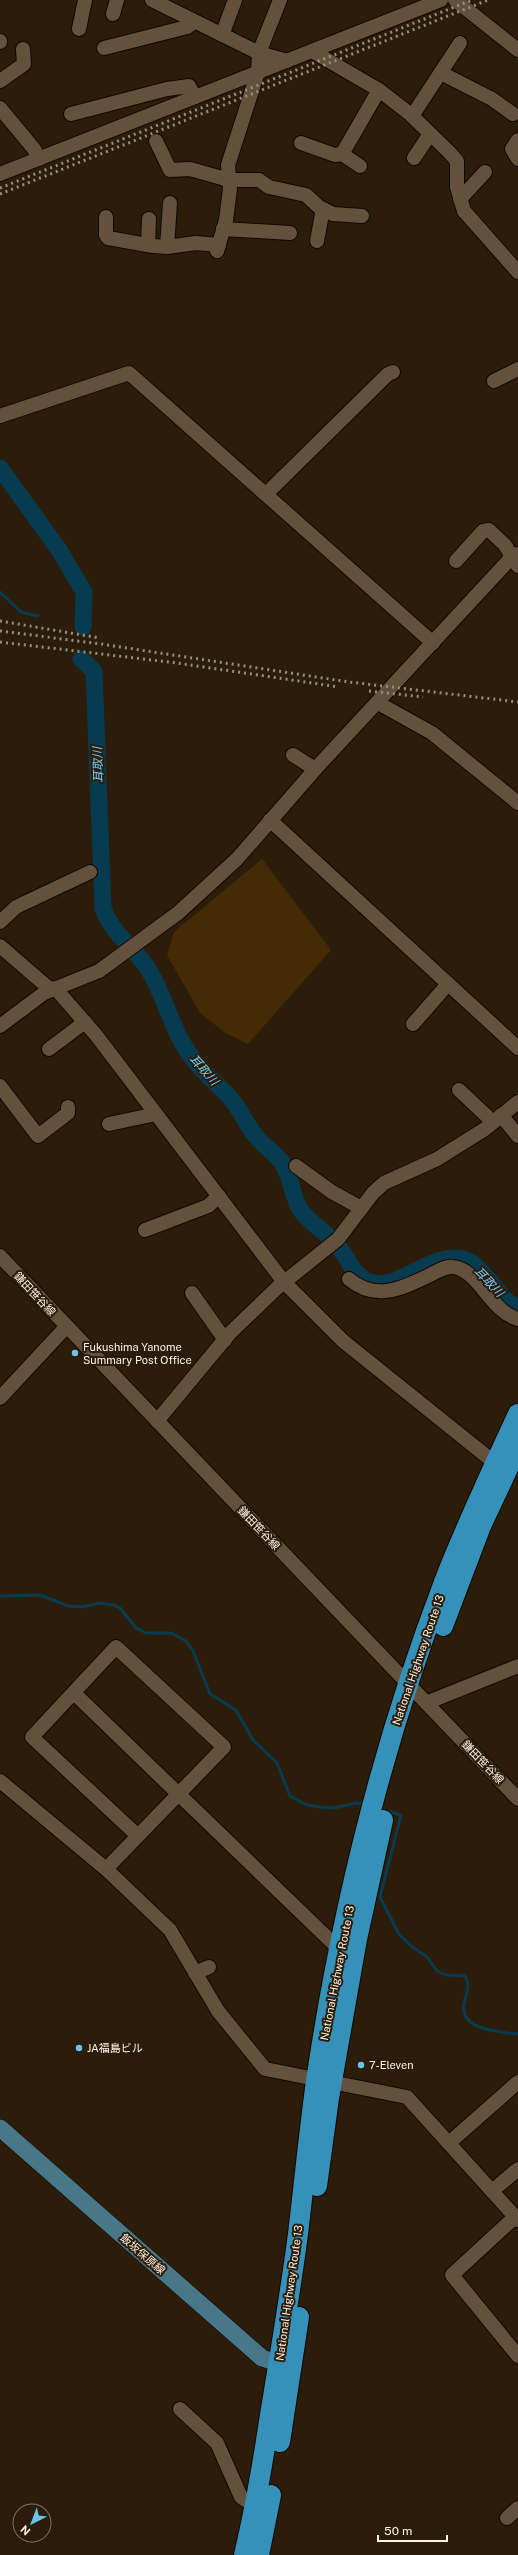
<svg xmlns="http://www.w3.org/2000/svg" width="518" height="2555" font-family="'Public Sans','Noto Sans JP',sans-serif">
	<rect width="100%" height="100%" fill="#2c1d0a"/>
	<polygon fill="#442a05" points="262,859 331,950 248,1044 224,1032 200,1013 167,955 174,932"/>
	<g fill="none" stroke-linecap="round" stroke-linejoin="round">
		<g stroke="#073b4f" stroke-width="3">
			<polyline points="0,592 21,612 38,616"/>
			<polyline points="0,1596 40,1595 68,1606 83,1607 99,1603 114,1605 120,1608 136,1628 146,1633 171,1633 186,1641 193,1651 210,1694 236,1710 253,1740 277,1763 290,1796 307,1805 319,1807 334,1808 356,1803 366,1805"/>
			<path d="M380,1809L401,1815L380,1897L399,1934L411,1946L427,1957L437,1971L446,1975L465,1976C471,1986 466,1993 464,2003C459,2031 501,2032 518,2034"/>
		</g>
		<g stroke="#073b4f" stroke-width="17">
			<polyline points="0,468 59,550 84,592 83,627"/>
			<path d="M81,659L94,671L103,908C112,935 137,949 150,972C166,999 172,1031 191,1056C202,1072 218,1084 231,1099C240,1109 245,1122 254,1134C261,1144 273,1151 281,1161C292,1176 291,1197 302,1212C313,1226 331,1235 341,1250C350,1262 353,1274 367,1281C394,1294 425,1256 458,1258C482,1259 496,1299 518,1308"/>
		</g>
		<g stroke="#140700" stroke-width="16">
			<g id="minor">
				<polyline points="152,0 259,53 280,0"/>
				<polyline points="455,0 518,50"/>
				<polyline points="113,14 117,0"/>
				<polyline points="79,29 85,0"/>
				<polyline points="222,35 235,0"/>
				<polyline points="0,41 0,42"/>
				<polyline points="104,48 187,27 194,22"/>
				<polyline points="312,51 379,90 410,114 449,152 457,161 457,187 464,211 518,272"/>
				<polyline points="441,73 492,99 513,114"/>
				<polyline points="0,81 24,64 23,49"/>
				<polyline points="0,108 34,149 39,159"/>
				<polyline points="71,114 167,89 189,86 195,97"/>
				<polyline points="412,116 460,43"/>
				<polyline points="518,140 512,149 518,159"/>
				<polyline points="156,141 170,170 190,169 229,180 259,180 269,187 306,195 319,207 333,214 362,216"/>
				<polyline points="301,143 335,155 342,154 379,90"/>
				<polyline points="342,154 360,166"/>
				<polyline points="414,158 430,134"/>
				<polyline points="0,174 441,0"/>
				<polyline points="460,199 485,172"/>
				<polyline points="106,217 106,235 108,238 153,246 167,247 196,243 219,245"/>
				<polyline points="223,229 290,233"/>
				<polyline points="317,241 323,209"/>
				<polyline points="148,245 149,219"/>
				<polyline points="167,247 170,203"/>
				<polyline points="217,251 226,220 230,189 228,165 258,72 259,53 287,61"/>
				<polyline points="494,381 518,369"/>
				<polyline points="0,416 129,373 433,643"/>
				<polyline points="266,494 388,374 393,372"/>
				<polyline points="456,561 483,531 489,530 505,545 518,566"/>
				<polyline points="378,703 432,733 518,803"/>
				<polyline points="293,755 315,769"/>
				<polyline points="270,820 518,1048"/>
				<polyline points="0,922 16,907 90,872"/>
				<polyline points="0,946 51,990"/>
				<polyline points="55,988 96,1035 284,1282 343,1341 495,1463"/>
				<polyline points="413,1024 448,984"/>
				<polyline points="0,1026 44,993 99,971 178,913 237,859 318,766 509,560 518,554"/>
				<polyline points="49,1049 85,1022"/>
				<polyline points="0,1086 38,1136 68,1113 68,1107"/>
				<polyline points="459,1090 493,1122"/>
				<polyline points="501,1115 518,1136"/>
				<polyline points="109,1124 156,1114"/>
				<polyline points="296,1166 332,1192 361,1208"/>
				<polyline points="145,1230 208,1206 219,1196"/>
				<polyline points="0,1256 518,1799"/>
				<path d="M349,1279C376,1302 403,1288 430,1275C438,1271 445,1266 453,1267C478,1269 491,1312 518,1319"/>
				<polyline points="192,1293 225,1340"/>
				<polyline points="0,1398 66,1327"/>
				<polyline points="157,1421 230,1333 278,1287 338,1239 373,1193 384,1183 437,1159 485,1129 518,1102"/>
				<polyline points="74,1693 340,1950"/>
				<polyline points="426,1703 518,1666"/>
				<polyline points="0,1781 106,1869 170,1930 218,2011 265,2069 407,2097 518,2220"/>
				<polyline points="106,1869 224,1747 116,1647 32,1737 138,1836"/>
				<polyline points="195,1973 209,1967"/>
				<polyline points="449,2143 518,2082"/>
				<polyline points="492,2191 518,2169"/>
				<polyline points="515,2217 452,2275 518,2356"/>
				<polyline points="180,2409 217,2443 241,2497 255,2506"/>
				<polyline points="507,2518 518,2508"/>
			</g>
		</g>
		<g stroke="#140700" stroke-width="18">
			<polyline id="major" points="0,2128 262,2358 290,2367"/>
		</g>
		<g stroke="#140700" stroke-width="22">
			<g id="highway">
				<polyline points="443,1626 481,1526 518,1447"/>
				<polyline points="317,2186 329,2098 357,1939 383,1820"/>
				<polyline points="280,2442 299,2317"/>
				<path d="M244,2555C255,2509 263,2462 270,2415C280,2355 290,2294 298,2234C304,2183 309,2132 316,2081C341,1912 383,1742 444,1582C466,1525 492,1470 518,1414"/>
				<polyline points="259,2555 271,2495"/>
			</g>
		</g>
		<use href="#minor" stroke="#63513e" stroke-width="14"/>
		<use href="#major" stroke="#477788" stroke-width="17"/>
		<use href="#highway" stroke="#3591b9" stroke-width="20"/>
		<g stroke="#9a8d7e" stroke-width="3" stroke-dasharray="2 4" stroke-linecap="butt">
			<polyline points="0,188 472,0"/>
			<polyline points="0,194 488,0"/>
			<polyline points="0,621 100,638"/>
			<polyline points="0,631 101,644 349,682 518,702"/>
			<polyline points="0,642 177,663 339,687"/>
			<polyline points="369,691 423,697"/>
		</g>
	</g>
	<g fill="#67c4ef" stroke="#2c1d0a" stroke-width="1.5">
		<circle cx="75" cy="1353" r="4"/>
		<circle cx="79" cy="2048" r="4"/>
		<circle cx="361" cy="2065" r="4"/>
	</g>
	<g text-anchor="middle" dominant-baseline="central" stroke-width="4" stroke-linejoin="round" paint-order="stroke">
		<g font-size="11" fill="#fdf2e7" stroke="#2c1d0a">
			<text transform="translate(35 1294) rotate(47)">鎌田笹谷線</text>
			<text transform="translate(259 1528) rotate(46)">鎌田笹谷線</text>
			<text transform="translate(418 1660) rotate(-71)">National Highway Route 13</text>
			<text transform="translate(483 1762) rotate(46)">鎌田笹谷線</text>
			<text transform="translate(337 1973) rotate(-79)">National Highway Route 13</text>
			<text transform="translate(143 2254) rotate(41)">飯坂保原線</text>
			<text transform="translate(289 2293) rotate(-82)">National Highway Route 13</text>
		</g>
		<g font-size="11" fill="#fdf2e7" stroke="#2c1d0a" text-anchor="start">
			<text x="83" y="1347">Fukushima Yanome<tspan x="83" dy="13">Summary Post Office</tspan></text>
			<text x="87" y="2048">JA福島ビル</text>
			<text x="369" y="2065">7-Eleven</text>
		</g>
		<g font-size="12" font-style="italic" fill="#72cef9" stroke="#2c1d0a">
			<text transform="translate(98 765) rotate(-92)">耳取川</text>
			<text transform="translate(204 1070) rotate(48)">耳取川</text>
			<text transform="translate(489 1282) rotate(46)">耳取川</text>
		</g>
	</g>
	<g transform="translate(32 2523) rotate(222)"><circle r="19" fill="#2c1d0a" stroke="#807262"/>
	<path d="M0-3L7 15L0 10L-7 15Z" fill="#67c4ef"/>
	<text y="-6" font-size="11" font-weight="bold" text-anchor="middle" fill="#fdf2e7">N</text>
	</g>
	<path d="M378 2535v6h69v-6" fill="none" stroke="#fdf2e7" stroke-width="2"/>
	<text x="384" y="2535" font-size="12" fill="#fdf2e7" stroke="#2c1d0a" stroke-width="3" paint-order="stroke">50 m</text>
</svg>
